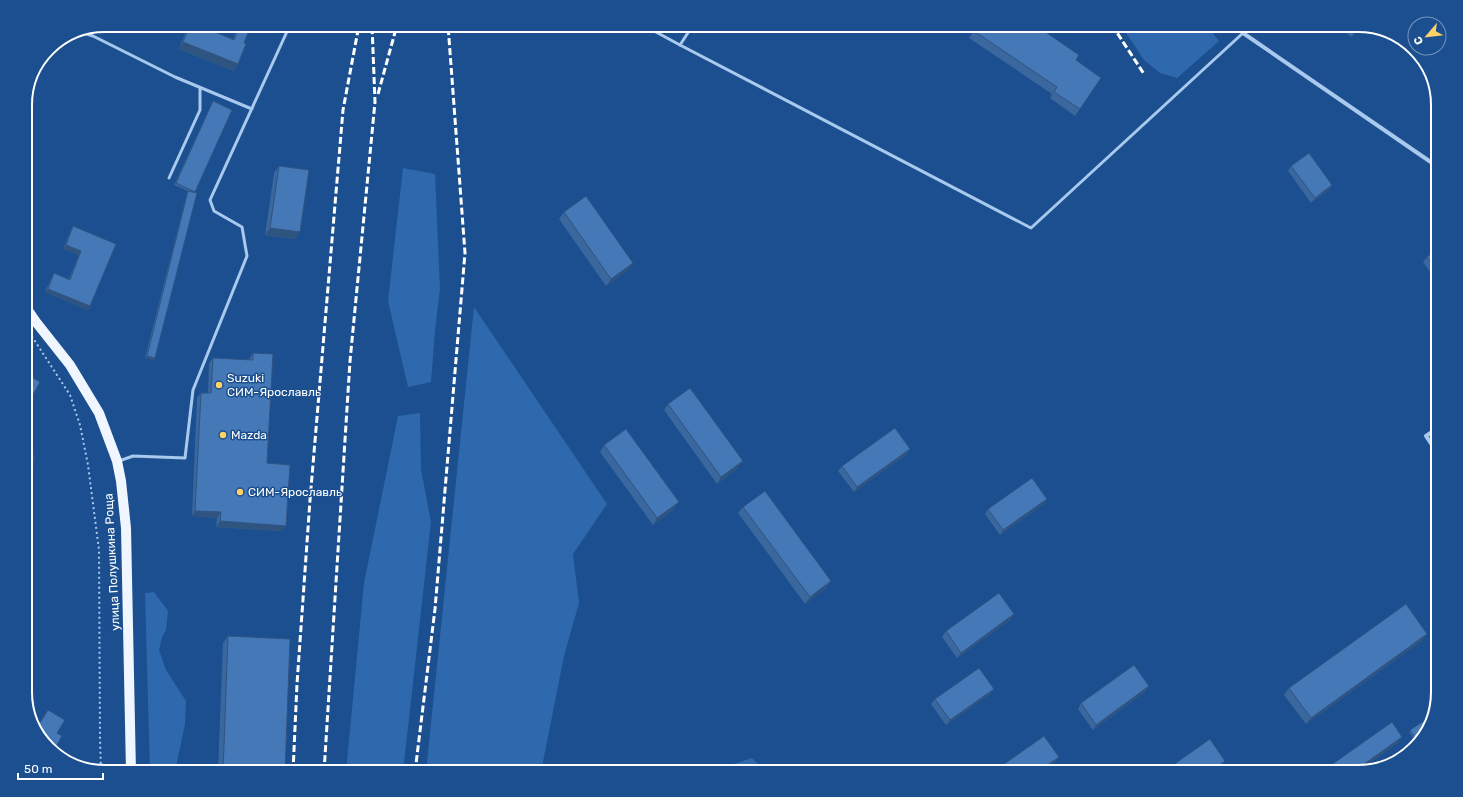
<svg xmlns="http://www.w3.org/2000/svg" width="1463" height="797" font-family="Rubik,sans-serif">
	<rect width="100%" height="100%" fill="#1b4f8f"/>
	<g fill="#2e69ad">
		<polygon points="1121,25 1206,25 1219,41 1177,78 1160,73 1144,60"/>
		<polygon points="403,168 435,174 440,289 435,330 431,382 408,387 388,301"/>
		<polygon points="474,307 607,504 573,554 579,603 564,656 541,772 426,772"/>
		<polygon points="420,413 421,469 431,522 403,772 346,772 364,583 398,416"/>
		<polygon points="154,592 168,611 166,630 162,637 159,650 166,670 186,701 185,724 177,762 178,772 150,772 145,593"/>
		<polygon points="752,758 766,772 662,772 680,764 712,771"/>
	</g>
	<g fill="none" stroke-linecap="round" stroke-linejoin="round">
		<polyline stroke="#a9c9ee" stroke-width="2" stroke-dasharray="2 3" stroke-linecap="butt" points="29,332 70,395 80,425 88,465 99,550 100,739 101,771"/>
		<g stroke="#a9c9ee" stroke-width="3">
			<polyline points="643,25 680,45 1031,228 1243,33 1248,25"/>
			<polyline points="1228,25 1243,33"/>
			<polyline points="77,31 93,36 175,77 252,109"/>
			<polyline points="680,45 693,25"/>
			<polyline points="169,178 200,110 200,88"/>
			<polyline points="119,461 133,456 185,458 193,390 247,256 242,227 214,211 210,200 290,25"/>
		</g>
		<g stroke="#a9c9ee" stroke-width="4">
			<polyline points="1243,33 1438,167"/>
			<polyline points="1438,428 1426,436 1438,454"/>
		</g>
		<polyline stroke="#f0f6ff" stroke-width="10" points="25,306 36,322 70,365 99,413 117,461 121,481 126,528 131,772"/>
		<g stroke="#fff" stroke-width="3" stroke-dasharray="7 3" stroke-linecap="butt">
			<polyline points="1112,25 1144,74"/>
			<polyline points="378,94 397,25"/>
			<polyline points="293,772 297,684 310,500 343,110 359,25"/>
			<polyline points="324,772 350,361 375,102 372,25"/>
			<polyline points="415,772 435,609 465,253 448,25"/>
		</g>
	</g>
	<g fill="#3a679d">
		<polygon points="190,25 198,25 233,39 238,25 251,25 244,43 238,64 234,71 179,49 187,29"/>
		<polygon points="978,25 1044,31 1076,60 1101,78 1075,116 1050,98 1052,94 969,38"/>
		<polygon points="1334,25 1359,25 1352,37"/>
		<polygon points="213,101 232,110 194,192 154,360 145,358 187,193 188,191 174,185"/>
		<polygon points="279,166 295,239 265,235 274,173"/>
		<polygon points="1291,166 1332,185 1329,190 1311,203 1288,171"/>
		<polygon points="564,212 628,270 606,286 559,219"/>
		<polygon points="73,226 116,244 90,306 88,310 45,292 52,277 54,273 69,279 79,255 63,249 71,230"/>
		<polygon points="1438,248 1438,283 1423,262 1427,257"/>
		<polygon points="253,353 267,463 282,531 216,527 217,518 192,516 197,398 201,393 208,393 209,363 213,358 249,360 249,359"/>
		<polygon points="25,373 30,400 25,406"/>
		<polygon points="668,404 738,468 717,484 664,410"/>
		<polygon points="604,445 674,509 653,525 600,452"/>
		<polygon points="910,449 907,454 854,492 838,471 842,466"/>
		<polygon points="1047,499 1044,504 1000,535 985,514 988,509"/>
		<polygon points="743,507 831,581 826,588 805,604 738,513"/>
		<polygon points="1014,614 1010,620 957,658 942,637 946,631"/>
		<polygon points="228,636 285,772 218,772 223,643"/>
		<polygon points="1422,641 1306,724 1284,695 1289,688"/>
		<polygon points="994,689 990,694 946,725 931,704 935,699"/>
		<polygon points="1145,692 1093,730 1078,709 1081,703"/>
		<polygon points="48,710 57,733 38,736 36,729"/>
		<polygon points="1430,727 1416,743 1409,732 1410,730"/>
		<polygon points="1399,742 1357,772 1324,772 1327,768"/>
		<polygon points="1059,757 1055,762 1042,772 997,772 1000,767"/>
	</g>
	<g fill="#305480">
		<polygon points="105,25 117,25 121,26 116,33 98,26"/>
		<polygon points="183,42 238,64 234,71 179,49"/>
		<polygon points="1332,185 1329,190 1311,203 1315,198"/>
		<polygon points="270,228 300,232 295,239 265,235"/>
		<polygon points="66,245 81,251 79,255 63,249"/>
		<polygon points="633,263 628,270 606,286 611,279"/>
		<polygon points="48,289 90,306 88,310 45,292"/>
		<polygon points="147,356 155,358 154,360 145,358"/>
		<polygon points="910,449 907,454 854,492 857,487"/>
		<polygon points="743,461 738,468 717,484 721,477"/>
		<polygon points="1047,499 1044,504 1000,535 1003,530"/>
		<polygon points="679,502 674,509 653,525 657,518"/>
		<polygon points="195,511 221,512 217,518 192,516"/>
		<polygon points="220,521 286,526 282,531 216,527"/>
		<polygon points="831,581 826,588 805,604 810,597"/>
		<polygon points="1014,614 1010,620 957,658 961,653"/>
		<polygon points="1427,634 1422,641 1306,724 1311,718"/>
		<polygon points="1149,686 1145,692 1093,730 1096,725"/>
		<polygon points="994,689 990,694 946,725 950,720"/>
		<polygon points="1402,737 1399,742 1357,772 1353,772"/>
		<polygon points="1059,757 1055,762 1042,772 1038,772"/>
		<polygon points="1225,761 1220,768 1214,772 1209,772"/>
	</g>
	<g fill="#4478b7" stroke="#305480">
		<polygon points="190,25 198,25 234,40 240,25 251,25 244,43 246,44 238,64 183,42"/>
		<polygon points="978,25 1048,25 1044,31 1079,55 1076,60 1101,78 1080,109 1054,92 1057,87 974,31"/>
		<polygon points="1349,25 1359,25 1356,30"/>
		<polygon points="213,101 232,110 195,192 176,183"/>
		<polygon points="1309,153 1332,185 1315,198 1291,166"/>
		<polygon points="279,166 309,170 300,232 270,228"/>
		<polygon points="188,191 197,193 155,358 147,356"/>
		<polygon points="586,196 633,263 611,279 564,212"/>
		<polygon points="73,226 116,244 90,306 48,289 54,273 70,280 81,251 66,245"/>
		<polygon points="1438,248 1438,272 1427,257"/>
		<polygon points="253,353 273,354 267,463 290,465 286,526 220,521 221,512 195,511 201,393 211,393 213,358 253,360"/>
		<polygon points="25,373 40,382 30,400 25,397"/>
		<polygon points="690,388 743,461 721,477 668,404"/>
		<polygon points="895,428 910,449 857,487 842,466"/>
		<polygon points="626,429 679,502 657,518 604,445"/>
		<polygon points="25,450 34,456 26,511 25,511"/>
		<polygon points="1032,478 1047,499 1003,530 988,509"/>
		<polygon points="765,491 831,581 810,597 743,507"/>
		<polygon points="999,593 1014,614 961,653 946,631"/>
		<polygon points="1406,604 1427,634 1311,718 1289,688"/>
		<polygon points="228,636 290,639 285,772 223,772"/>
		<polygon points="1134,665 1149,686 1096,725 1081,703"/>
		<polygon points="979,668 994,689 950,720 935,699"/>
		<polygon points="48,710 65,720 57,733 62,736 54,750 38,736 36,729"/>
		<polygon points="1433,715 1430,727 1417,741 1410,730"/>
		<polygon points="1392,722 1402,737 1353,772 1330,772 1327,768"/>
		<polygon points="1044,736 1059,757 1038,772 1004,772 1000,767"/>
		<polygon points="1210,739 1225,761 1209,772 1163,772"/>
	</g>
	<g fill="#ffd166" stroke="#1b4f8f" stroke-width="1.5">
		<circle cx="219" cy="385" r="4"/>
		<circle cx="223" cy="435" r="4"/>
		<circle cx="240" cy="492" r="4"/>
	</g>
	<g text-anchor="middle" dominant-baseline="central" stroke-width="3" stroke-linejoin="round" paint-order="stroke">
		<g font-size="12" fill="#fff" stroke="#1b4f8f" text-anchor="start">
			<text x="227" y="378">Suzuki<tspan x="227" dy="14">СИМ-Ярославль</tspan></text>
			<text x="231" y="435">Mazda</text>
			<text x="248" y="492">СИМ-Ярославль</text>
		</g>
		<g font-size="12" fill="#fff" stroke="#1b4f8f">
			<text transform="translate(112 562) rotate(-93)">улица Полушкина Роща</text>
		</g>
	</g>
	<path d="M0 0H1463V797H0ZM105 32H1358A73 73 0 0 1 1431 105V692A73 73 0 0 1 1358 765H105A73 73 0 0 1 32 692V105A73 73 0 0 1 105 32Z" fill="#1b4f8f" fill-rule="evenodd"/>
	<path fill="none" stroke="#fff" stroke-width="2" d="M105 32H1358A73 73 0 0 1 1431 105V692A73 73 0 0 1 1358 765H105A73 73 0 0 1 32 692V105A73 73 0 0 1 105 32Z"/>
	<g transform="translate(1427 36) rotate(242)"><circle r="19" fill="#1b4f8f" stroke="#7695bc"/>
	<path d="M0-3L7 15L0 10L-7 15Z" fill="#ffd166"/>
	<text y="-6" font-size="11" font-weight="bold" text-anchor="middle" fill="#ffffff">С</text>
	</g>
	<path d="M18 773v6h85v-6" fill="none" stroke="#ffffff" stroke-width="2"/>
	<text x="24" y="773" font-size="12" fill="#ffffff" stroke="#1b4f8f" stroke-width="3" paint-order="stroke">50 m</text>
</svg>
